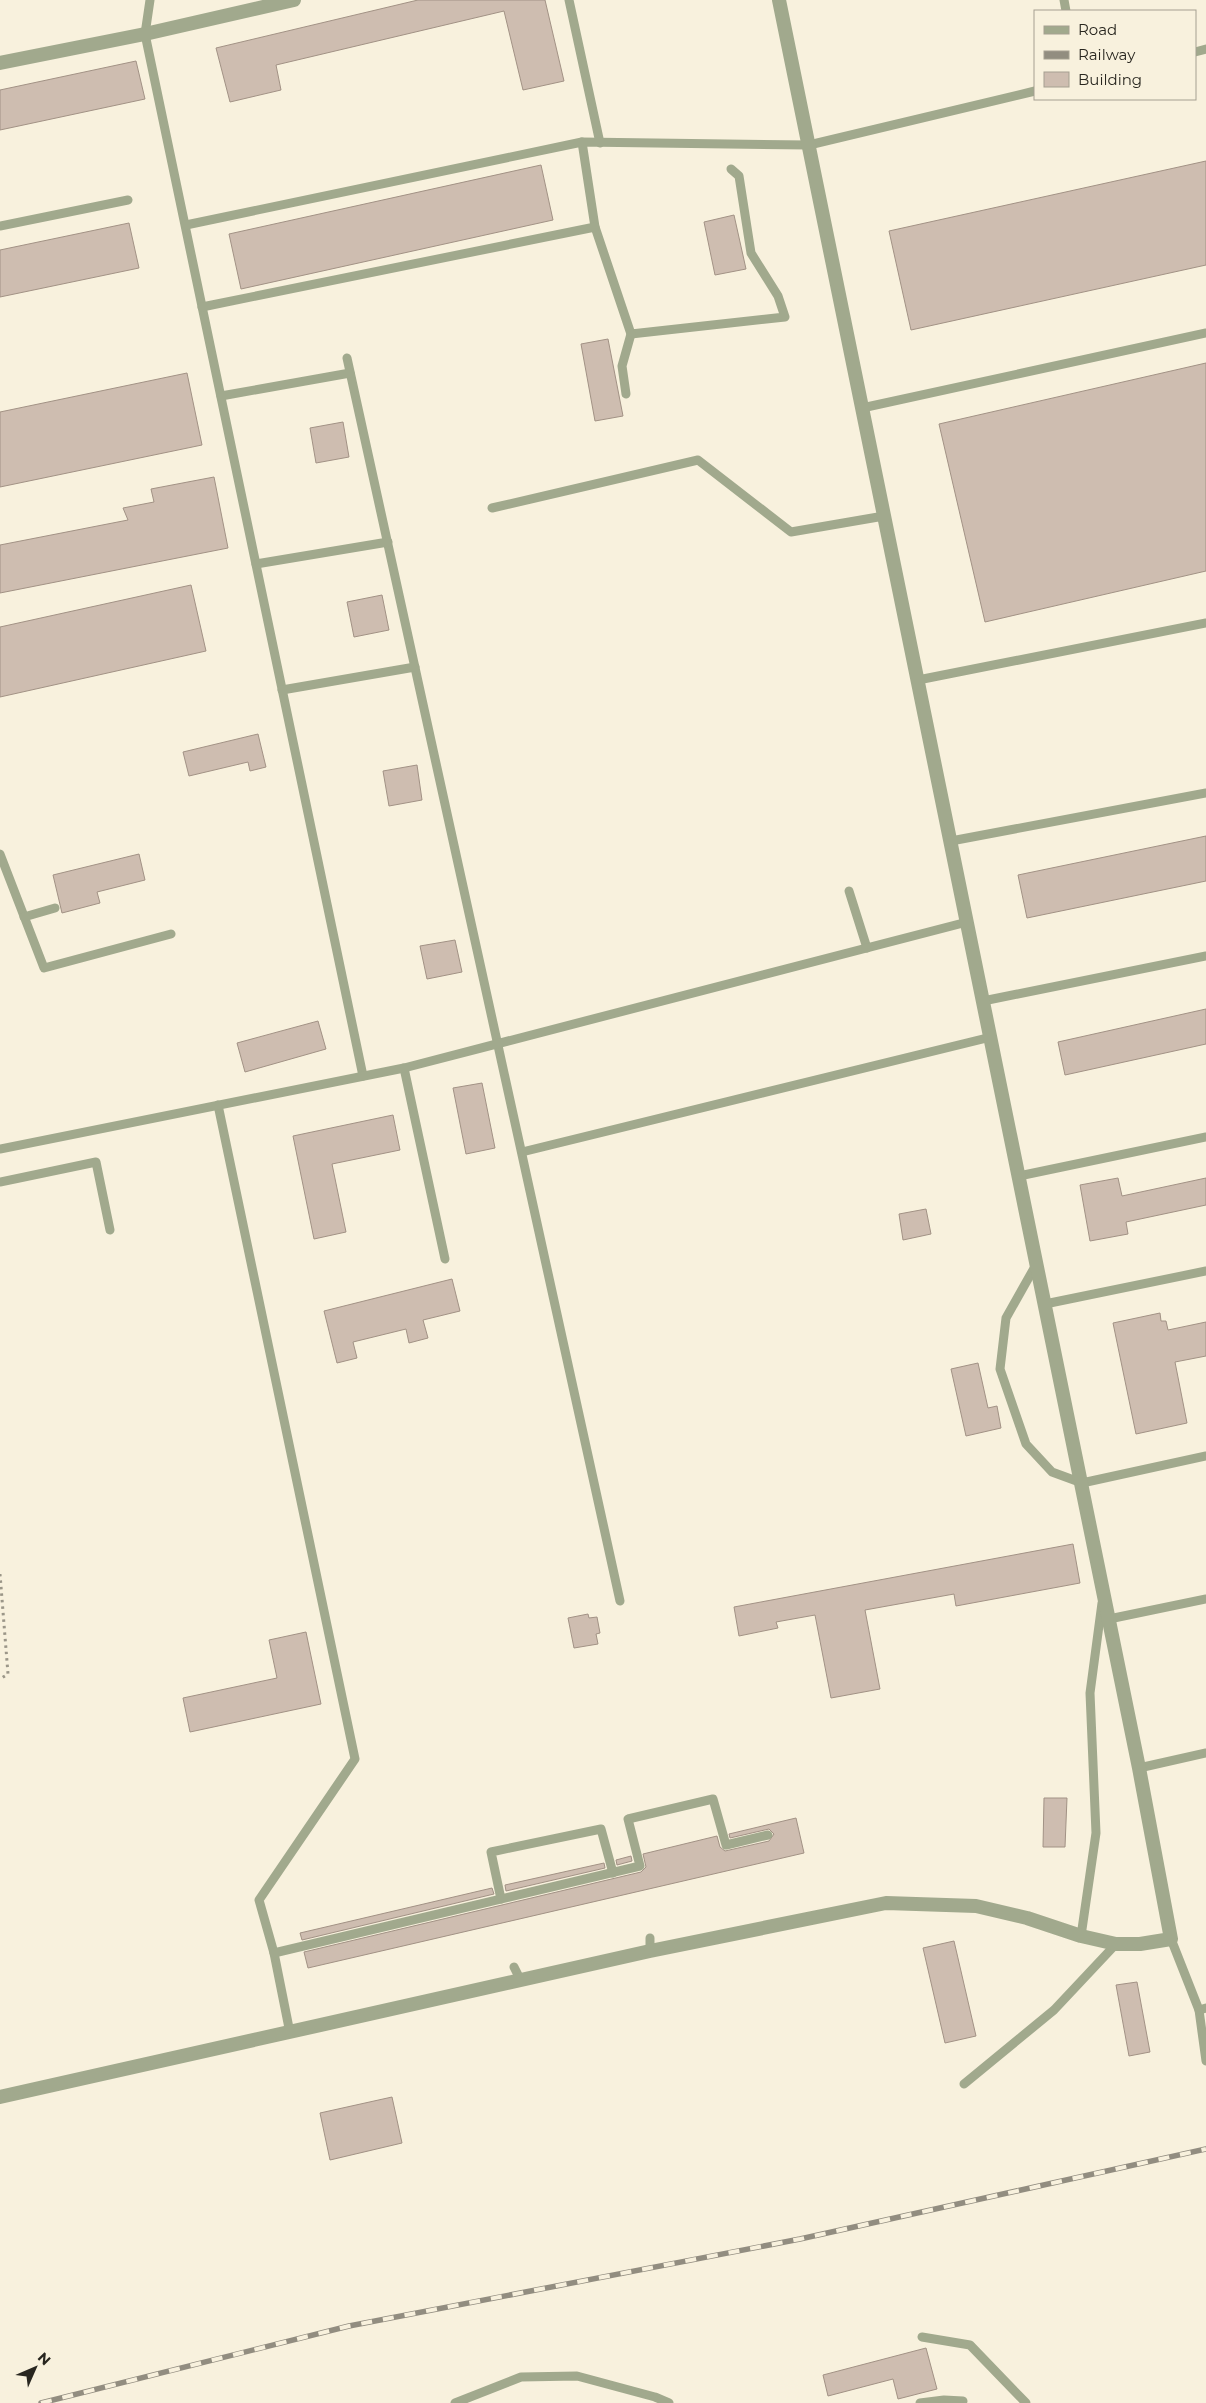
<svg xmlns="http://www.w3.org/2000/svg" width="1206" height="2403" font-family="Montserrat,sans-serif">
	<rect width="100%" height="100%" fill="#f8f1dd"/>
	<g fill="#cebdb0" stroke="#a29285">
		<polygon points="418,0 545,0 564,81 523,90 504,11 276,65 281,90 230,102 216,48"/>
		<polygon points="136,61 145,99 0,130 0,90"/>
		<polygon points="1206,161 1206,265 911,330 889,231"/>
		<polygon points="541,165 553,220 241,289 229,234"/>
		<polygon points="734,215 746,269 715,275 704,222"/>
		<polygon points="129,223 139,268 0,297 0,250"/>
		<polygon points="608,339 623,416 595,421 581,344"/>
		<polygon points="1206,363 1206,571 985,622 939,424"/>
		<polygon points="187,373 202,445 0,487 0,412"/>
		<polygon points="343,422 349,457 316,463 310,428"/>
		<polygon points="214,477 228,548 0,593 0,545 128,520 123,508 154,502 151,489"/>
		<polygon points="191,585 206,651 0,697 0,627"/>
		<polygon points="382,595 389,630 354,637 347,602"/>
		<polygon points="258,734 266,767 250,771 248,762 189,776 183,752"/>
		<polygon points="417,765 422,800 389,806 383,771"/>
		<polygon points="1206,836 1206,881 1027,918 1018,875"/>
		<polygon points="139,854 145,880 97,892 100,903 62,913 53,875"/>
		<polygon points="455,940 462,972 427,979 420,946"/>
		<polygon points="1206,1009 1206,1044 1065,1075 1058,1042"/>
		<polygon points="318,1021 326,1049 245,1072 237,1043"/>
		<polygon points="482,1083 495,1148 466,1154 453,1088"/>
		<polygon points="393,1115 400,1150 332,1164 346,1232 314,1239 293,1136"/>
		<polygon points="1118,1178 1122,1196 1206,1178 1206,1205 1126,1222 1128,1234 1090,1241 1080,1185"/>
		<polygon points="926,1209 931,1234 903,1240 899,1214"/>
		<polygon points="452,1279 460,1311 423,1320 428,1338 409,1343 406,1329 353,1342 357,1358 337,1363 324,1311"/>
		<polygon points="1160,1313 1161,1321 1166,1321 1168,1330 1206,1322 1206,1356 1175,1362 1187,1423 1136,1434 1113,1323"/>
		<polygon points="978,1363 988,1408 997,1406 1001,1428 966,1436 951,1369"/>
		<polygon points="1073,1544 1080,1583 956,1606 954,1594 865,1610 880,1689 831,1698 815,1615 776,1622 778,1628 739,1636 734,1607"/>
		<polygon points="588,1614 589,1618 597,1617 600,1633 596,1634 598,1644 574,1648 568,1618"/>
		<polygon points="306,1632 321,1704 190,1732 183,1698 277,1678 269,1640"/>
		<polygon points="1044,1798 1067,1798 1065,1847 1043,1847"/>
		<polygon points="796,1818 804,1853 308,1968 304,1952 641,1872 646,1867 643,1854 717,1836 720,1847 725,1851 769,1841 774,1834 769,1829 730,1838 729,1834"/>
		<polygon points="631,1856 632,1861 617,1865 616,1860"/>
		<polygon points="604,1863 605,1868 506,1891 505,1885"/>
		<polygon points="492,1888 494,1894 302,1940 300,1933"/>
		<polygon points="954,1941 976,2036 945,2043 923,1948"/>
		<polygon points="1137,1982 1150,2052 1129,2056 1116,1985"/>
		<polygon points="392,2097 402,2143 330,2160 320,2113"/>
		<polygon points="926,2348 937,2389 898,2399 893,2379 828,2396 823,2375"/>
	</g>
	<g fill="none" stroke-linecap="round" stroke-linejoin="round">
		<polyline stroke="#9b9688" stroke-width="3" stroke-dasharray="2.5 4" stroke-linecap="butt" points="0,1574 8,1674 0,1679"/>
		<g stroke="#a1a98d" stroke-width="9">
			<polyline points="150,0 145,34 363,1076"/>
			<polyline points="569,0 600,143"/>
			<polyline points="1064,0 1066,11"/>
			<polyline points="1195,52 1206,49"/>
			<polyline points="582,142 595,227 631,334 785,317 778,296 751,253 739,176 731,169"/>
			<polyline points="186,225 582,142 809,145 1035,91"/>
			<polyline points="0,226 128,200"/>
			<polyline points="202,307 595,227"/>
			<polyline points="347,358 620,1601"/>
			<polyline points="626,394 622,366 631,334"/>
			<polyline points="221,396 350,373"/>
			<polyline points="862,408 1206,333"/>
			<polyline points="492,508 698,460 791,532 884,516"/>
			<polyline points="256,564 388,542"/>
			<polyline points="918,680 1206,623"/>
			<polyline points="282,690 415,667"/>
			<polyline points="951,841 1206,793"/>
			<polyline points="0,854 44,968 171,934"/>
			<polyline points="849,891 867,948"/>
			<polyline points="24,917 55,908"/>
			<polyline points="983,1001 1206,956"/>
			<polyline points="404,1068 445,1259"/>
			<polyline points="218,1105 355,1759 259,1900 274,1953 290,2033"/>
			<polyline points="0,1149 404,1068 967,922"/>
			<polyline points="522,1152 991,1037"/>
			<polyline points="1019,1176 1206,1137"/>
			<polyline points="0,1182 96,1162 110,1230"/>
			<polyline points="1037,1263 1006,1318 1000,1369 1026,1444 1052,1472 1082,1483 1206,1456"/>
			<polyline points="1045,1304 1206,1271"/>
			<polyline points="1109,1619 1206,1599"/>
			<polyline points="1139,1768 1206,1753"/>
			<polyline points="501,1899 491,1852 601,1829 613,1873"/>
			<polyline points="1081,1936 1096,1833 1090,1693 1102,1603"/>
			<polyline points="1171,1939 1199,2010 1206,2008"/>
			<polyline points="650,1951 650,1938"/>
			<polyline points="274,1953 640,1866 628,1819 713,1799 726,1845 768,1835"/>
			<polyline points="514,1967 521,1981"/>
			<polyline points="1199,2010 1206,2061"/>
			<polyline points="964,2084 1054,2010 1116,1944"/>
			<polyline points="922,2337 970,2345 1026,2403"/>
			<polyline points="455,2403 521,2377 577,2376 655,2397 669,2403"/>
			<polyline points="920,2403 944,2400 963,2401"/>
		</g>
		<g stroke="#a1a98d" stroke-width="14">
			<polyline points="0,63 145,34 294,0"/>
			<polyline points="0,2097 650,1951 886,1903 976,1906 1027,1918 1081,1936 1116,1944 1140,1944 1171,1939 1139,1768 779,0"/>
		</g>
		<g stroke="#928d80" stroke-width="5.5">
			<polyline id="rail" points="41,2403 349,2326 800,2239 1206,2149"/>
		</g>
		<use href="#rail" stroke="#f8f1dd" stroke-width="4" stroke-dasharray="11" stroke-linecap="butt"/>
	</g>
	<rect x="1034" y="10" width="162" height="90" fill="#f8f1dd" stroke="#a5a091"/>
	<rect x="1044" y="26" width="25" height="8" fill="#a1a98d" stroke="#a5a091"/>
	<text x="1078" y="35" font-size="15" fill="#28261f">Road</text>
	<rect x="1044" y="51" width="25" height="8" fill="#928d80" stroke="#a5a091"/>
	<text x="1078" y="60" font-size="15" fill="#28261f">Railway</text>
	<rect x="1044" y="72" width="25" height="15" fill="#cebdb0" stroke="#a5a091"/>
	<text x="1078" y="85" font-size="15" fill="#28261f">Building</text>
	<g transform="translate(35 2368) rotate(45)" stroke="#f8f1dd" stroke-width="4" paint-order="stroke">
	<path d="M0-4L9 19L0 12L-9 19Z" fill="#28261f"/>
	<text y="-8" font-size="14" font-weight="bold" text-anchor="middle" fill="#28261f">N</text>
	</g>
</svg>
